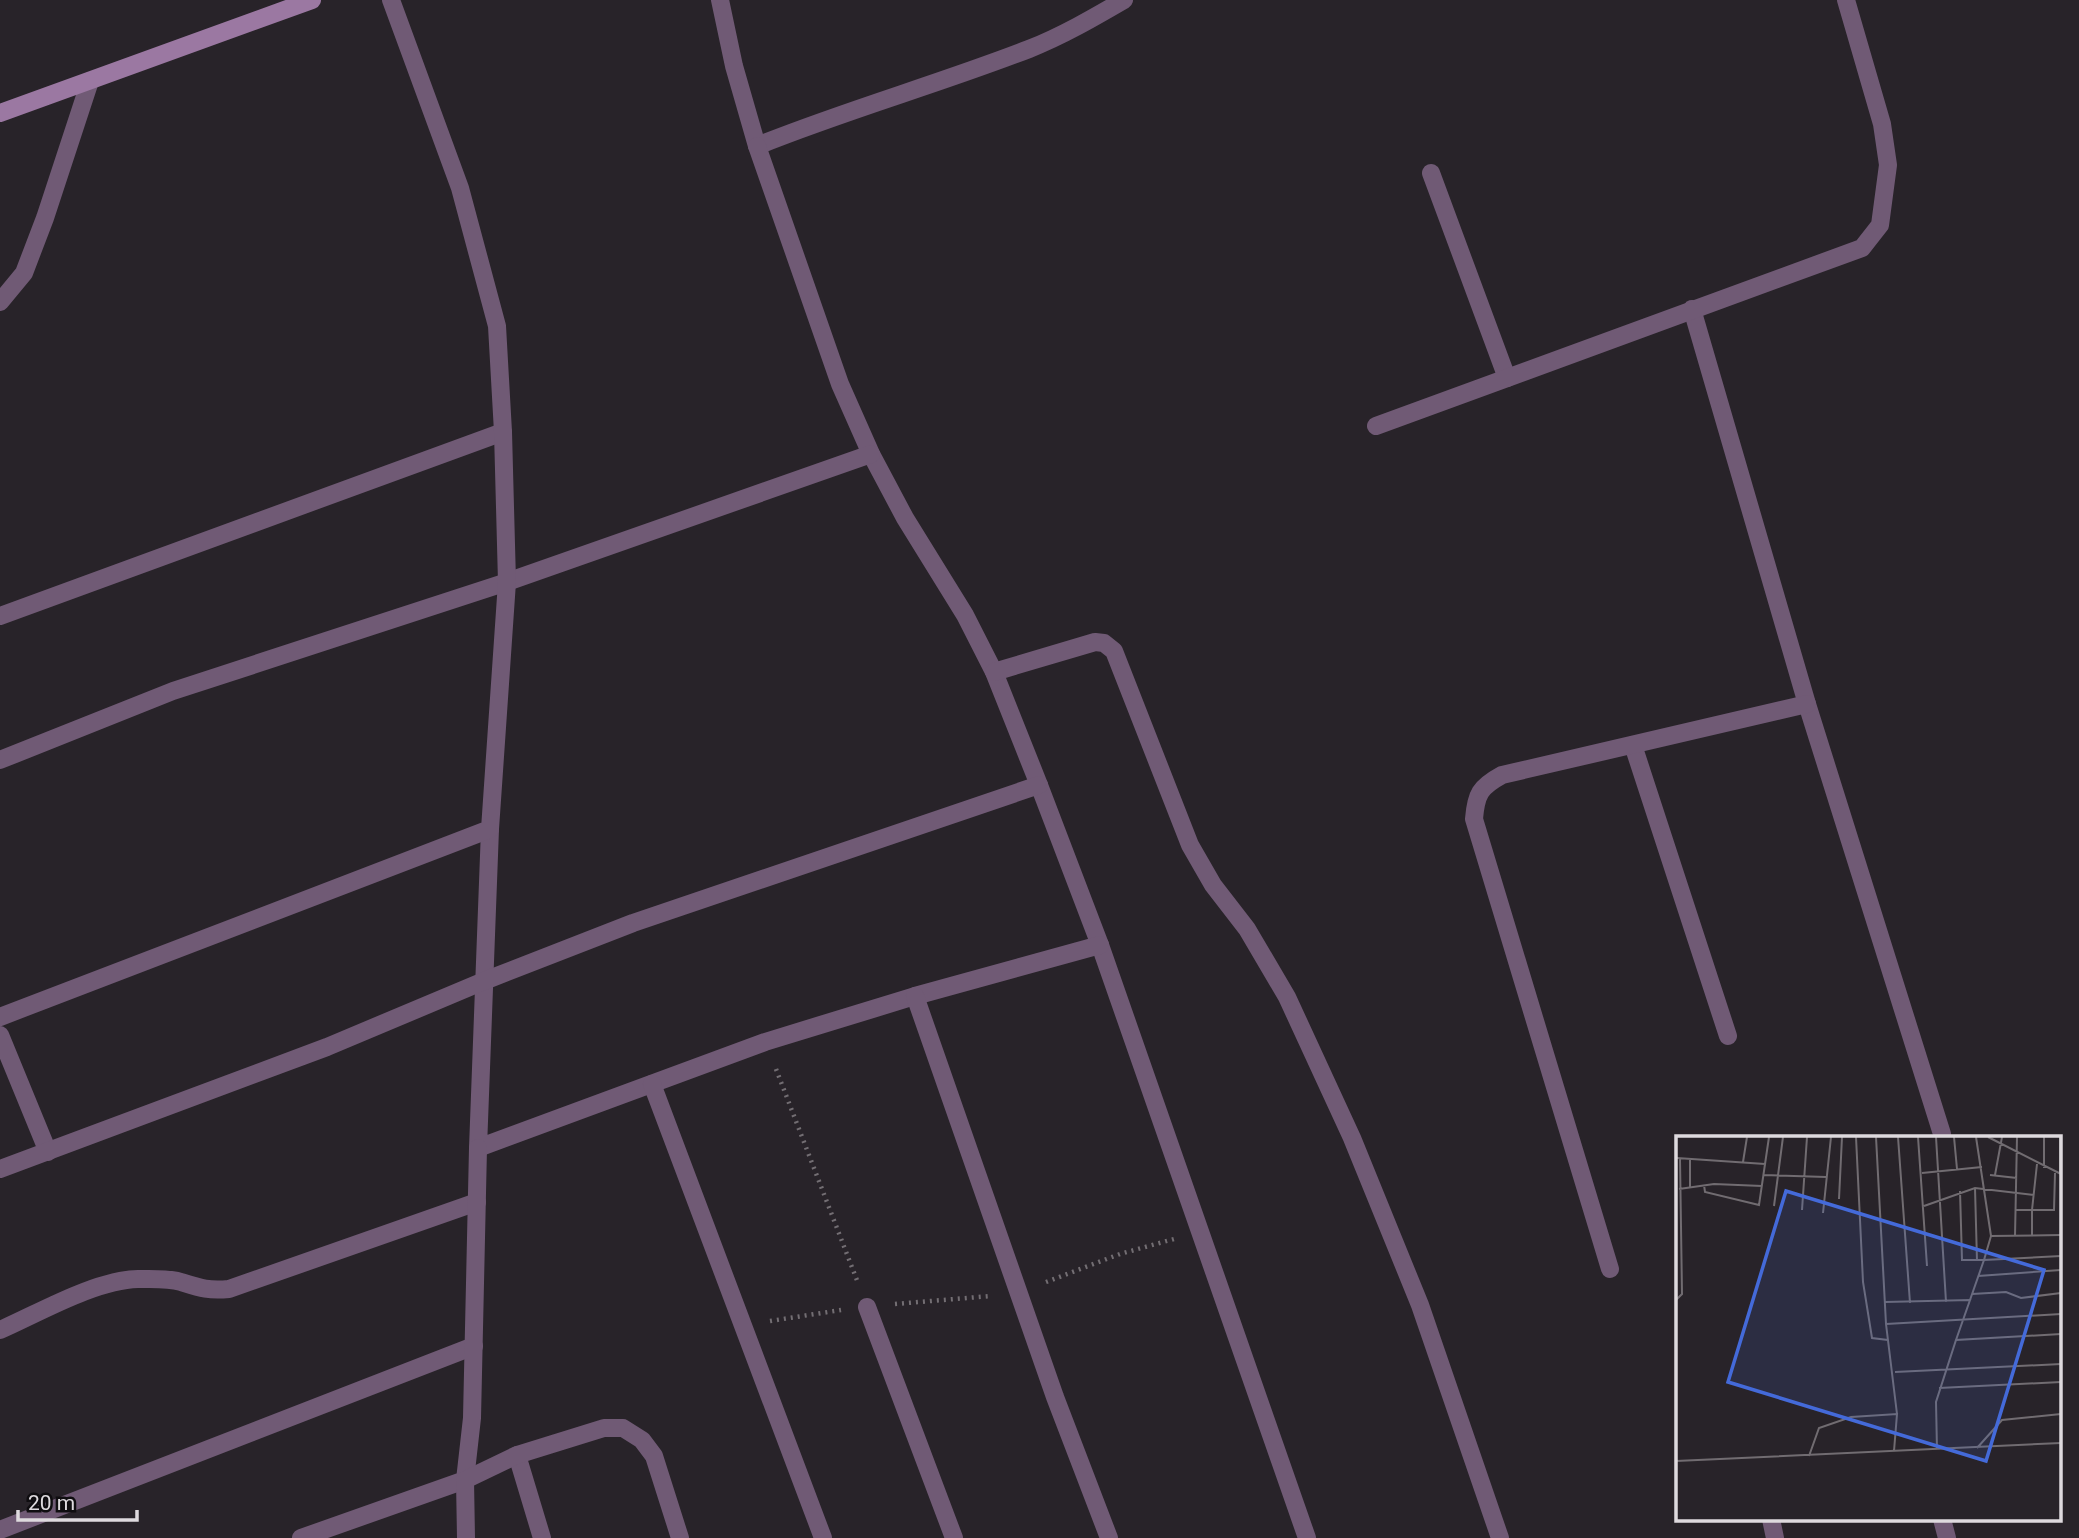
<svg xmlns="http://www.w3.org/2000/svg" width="2079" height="1538" font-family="Roboto,sans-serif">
	<rect width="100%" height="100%" fill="#282329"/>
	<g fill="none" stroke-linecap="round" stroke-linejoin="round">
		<g stroke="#736e73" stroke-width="4.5" stroke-dasharray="2 5" stroke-linecap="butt">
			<polyline points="776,1069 858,1283"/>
			<polyline points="1046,1282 1120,1254 1174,1239"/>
			<polyline points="895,1304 991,1296"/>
			<polyline points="770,1321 841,1310"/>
		</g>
		<g stroke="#705a75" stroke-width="18">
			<polyline points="1431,173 1507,378"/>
			<polyline points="1692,309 1807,704 1942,1134"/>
			<polyline points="1376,426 1862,248 1880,225 1888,165 1882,124 1846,0"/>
			<polyline points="1633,745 1728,1036"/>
			<path d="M1610,1269L1474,819C1476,794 1480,787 1502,775L1807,704"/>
		</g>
		<g stroke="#705a75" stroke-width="18">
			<path d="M720,0L734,66L757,146C846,110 939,84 1029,49C1062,36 1093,18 1124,0"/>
			<polyline points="757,146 840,384 871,454 905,518 965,615 994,672 1039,785 1100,945 1307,1538"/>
			<polyline points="0,302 24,273 45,218 90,81"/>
			<polyline points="0,616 503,432"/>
			<polyline points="994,672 1095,642 1104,643 1114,651 1190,845 1213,885 1247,929 1287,997 1352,1138 1420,1305 1500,1538"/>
			<polyline points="0,760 173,691 507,582 871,454"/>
			<polyline points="490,829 478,1148 765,1042 915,996 1100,945"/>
			<polyline points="915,996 1055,1397 1109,1538"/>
			<polyline points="0,1017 490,829 507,582 503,432 497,326 460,188 391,0"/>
			<polyline points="0,1035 48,1152"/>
			<polyline points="652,1084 823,1538"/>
			<polyline points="0,1169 327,1047 484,981 633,923 1039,785"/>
			<polyline points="867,1307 954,1538"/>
			<path d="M0,1330C39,1313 95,1280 138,1279C151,1279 169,1278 181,1282C200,1288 208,1291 229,1289L477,1202"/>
			<polyline points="517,1455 542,1538"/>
			<polyline points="1771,1519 1775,1538"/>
			<polyline points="1942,1519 1947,1538"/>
			<polyline points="0,1530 474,1346"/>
			<polyline points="301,1538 465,1480 472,1418 478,1148"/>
			<polyline points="466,1538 465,1480 517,1455 604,1428 623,1428 642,1440 654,1456 680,1538"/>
		</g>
		<polyline stroke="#9b78a2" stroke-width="18" points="0,113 312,0"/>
	</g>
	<g transform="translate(1676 1136)">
		<rect width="385" height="385" fill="#282329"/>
		<path fill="none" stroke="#716c71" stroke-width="2" d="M180,1L187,146L196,202L212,204M200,1L210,188L221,278M222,1L234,167M242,1L251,130M260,1L270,166M278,1L281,33M300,1L315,100M312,1L385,38M1,22L89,28M67,26L71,1M368,32V1M246,37L306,31M384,38V1M87,39L150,41M314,39L341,42M319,39L326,1M28,49L29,56L83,69L93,1M14,52V22M299,52L301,125M3,53L38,48L86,50M284,55L286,124H308L315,100L385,99M163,63L166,1M98,70L107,1M248,70L299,52L358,59M126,74L131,1M340,74H356L361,28M147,77L155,1M339,100L341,1M356,100V74H378L379,37M302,140L385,134M296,158L330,156L345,162L385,157M0,164L6,158L4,23M294,164L308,124L385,120M209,166L294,164L280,204M210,188L385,178M219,236L385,228M263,252L385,246M301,312L326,284L385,278M261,314L260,266L280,204L385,198M133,320L143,292L175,281L221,278L218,315M0,325L385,307"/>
		<path fill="#446ad9" fill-opacity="0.15" stroke="#446ad9" stroke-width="3.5" d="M110,55L368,134L310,325L52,246Z"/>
		<rect width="385" height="385" fill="none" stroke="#dedade" stroke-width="3.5"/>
	</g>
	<path d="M18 1510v10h119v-10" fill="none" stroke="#dedade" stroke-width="3.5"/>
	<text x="28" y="1510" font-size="21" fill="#dedade" stroke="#0f0d10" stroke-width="5" paint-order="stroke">20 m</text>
</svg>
